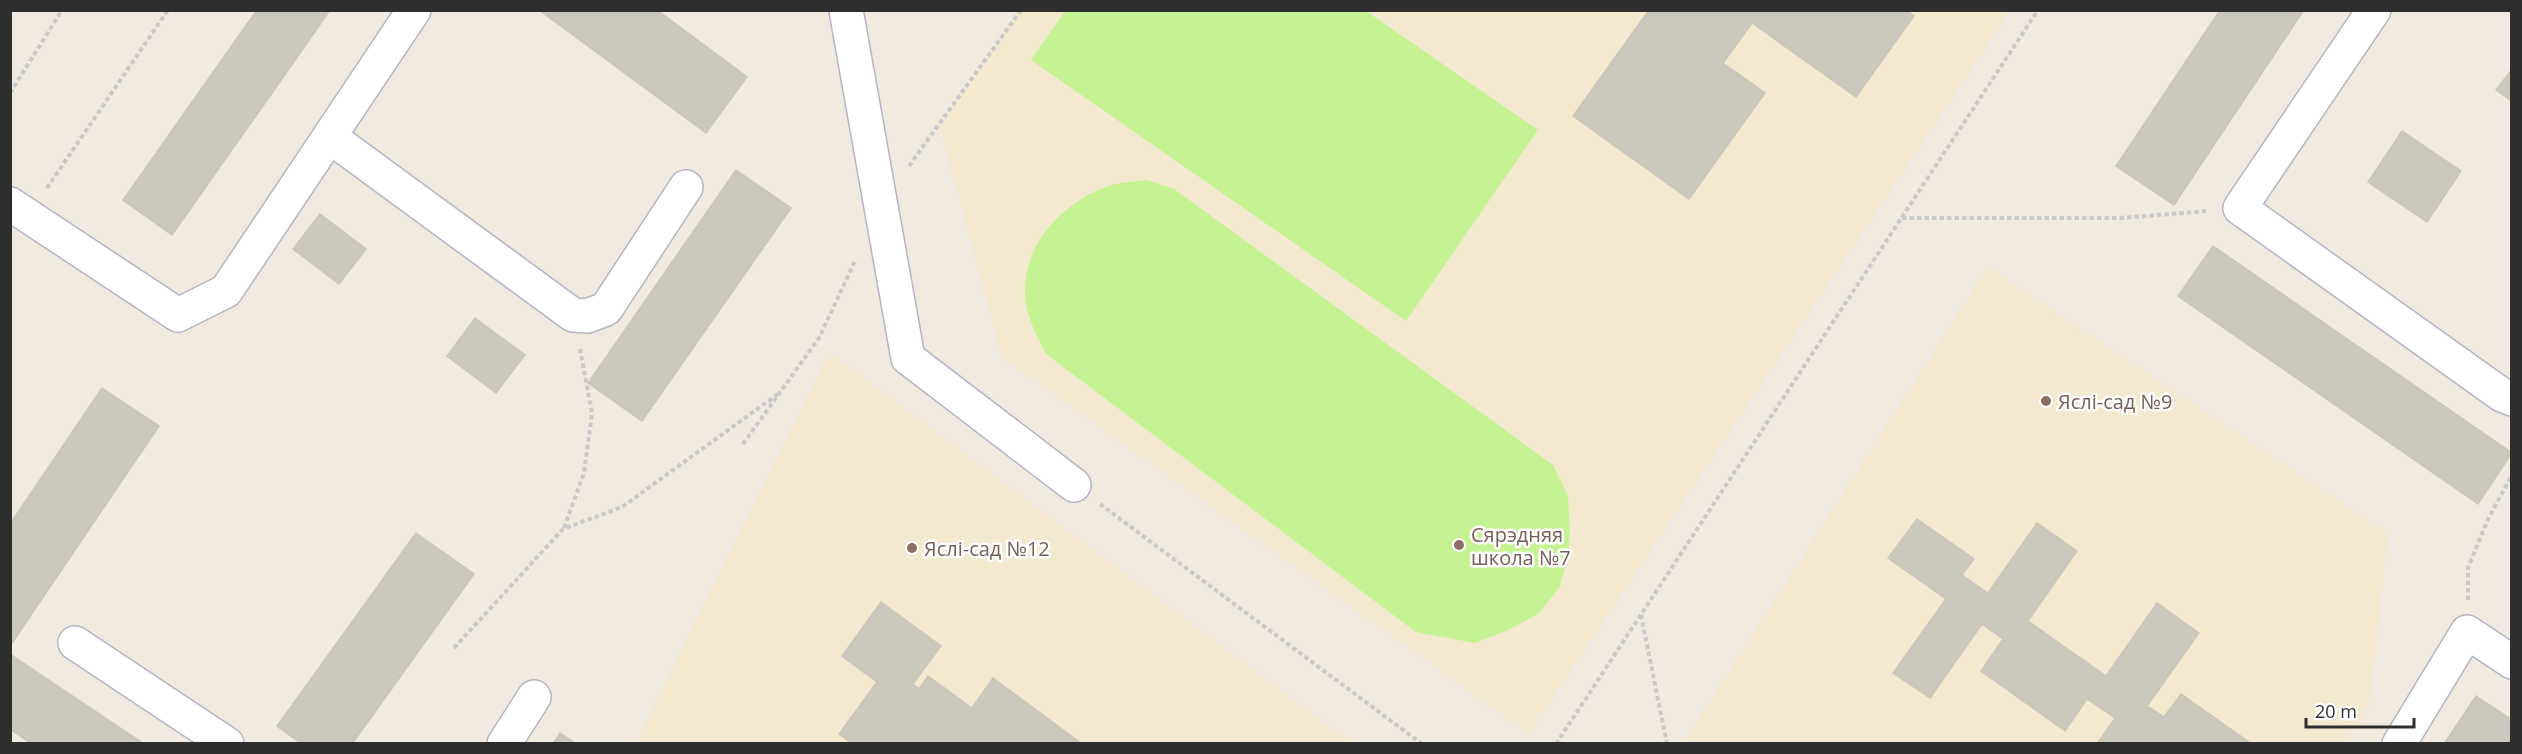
<svg xmlns="http://www.w3.org/2000/svg" width="2522" height="754" font-family="'Open Sans',sans-serif">
	<rect width="100%" height="100%" fill="#f0eae0"/>
	<g fill="#f2e9ce">
		<polygon points="1018,11 2010,11 1529,734 1002,357 940,127"/>
		<polygon points="1988,267 2388,534 2369,705 2343,743 1684,742"/>
		<polygon points="829,352 1352,743 636,744"/>
	</g>
	<g fill="#c5f293">
		<polygon points="1066,10 1366,11 1538,130 1406,321 1031,60"/>
		<path d="M1147,180L1174,189L1553,465L1568,496L1570,534L1567,561L1559,588L1538,614L1506,631L1475,643L1416,632L1046,354C1036,334 1024,312 1025,289C1026,241 1064,203 1106,187C1118,182 1134,182 1147,180Z"/>
	</g>
	<g fill="#cbc8be" stroke="#ccc6b9" stroke-width="1.5">
		<polygon points="257,10 330,10 296,59 247,24"/>
		<polygon points="539,10 657,10 747,77 706,133"/>
		<polygon points="1649,10 1906,10 1914,16 1856,97 1752,23 1723,63 1765,93 1689,199 1573,116"/>
		<polygon points="2220,10 2304,10 2174,205 2116,166"/>
		<polygon points="247,24 296,59 172,235 123,200"/>
		<polygon points="2512,69 2512,101 2496,90"/>
		<polygon points="2402,131 2461,171 2427,222 2368,182"/>
		<polygon points="736,170 791,208 642,421 588,383"/>
		<polygon points="320,214 366,249 339,284 293,249"/>
		<polygon points="2213,246 2512,453 2478,504 2178,296"/>
		<polygon points="475,318 525,355 496,393 447,356"/>
		<polygon points="102,388 159,426 10,646 10,524"/>
		<polygon points="1917,519 1974,559 1962,575 1988,593 2037,523 2077,551 2028,621 2106,676 2157,603 2199,633 2147,706 2164,717 2181,694 2249,742 2151,744 2147,741 2146,744 2097,744 2115,718 2087,699 2065,731 1981,671 2003,639 1982,624 1930,698 1893,673 1946,599 1888,558"/>
		<polygon points="416,533 474,574 352,744 302,744 277,726"/>
		<polygon points="881,602 941,646 913,684 919,689 928,676 972,708 993,678 1082,744 853,744 839,734 877,682 842,656"/>
		<polygon points="10,654 144,744 32,744 10,729"/>
		<polygon points="2476,696 2512,720 2512,744 2444,744"/>
		<polygon points="560,733 576,744 553,744"/>
	</g>
	<g fill="none" stroke-linecap="round" stroke-linejoin="round">
		<g stroke="#b4b5c2" stroke-width="36">
			<g id="minor">
				<polyline points="846,10 908,358 1074,485"/>
				<polyline points="2374,10 2240,208 2502,395 2512,399"/>
				<polyline points="330,137 573,315 587,316 606,309 686,187"/>
				<polyline points="10,204 178,315 226,291 414,10"/>
				<polyline points="75,643 227,744"/>
				<polyline points="504,744 534,697"/>
				<polyline points="2399,744 2467,632 2512,662"/>
			</g>
		</g>
		<g stroke="#c9c9c9" stroke-width="4" stroke-dasharray="4.5 3" stroke-linecap="butt">
			<polyline points="10,93 62,10"/>
			<polyline points="909,166 1021,10"/>
			<polyline points="47,188 168,10"/>
			<polyline points="1902,218 2120,218 2207,211"/>
			<polyline points="743,444 819,338 855,261"/>
			<polyline points="1100,504 1422,744"/>
			<polyline points="564,528 584,473 592,413 580,349"/>
			<polyline points="2468,600 2468,568 2488,519 2512,475"/>
			<polyline points="1641,615 1667,744"/>
			<polyline points="454,648 563,529 622,507 778,394"/>
			<polyline points="1556,744 2038,10"/>
		</g>
		<use href="#minor" stroke="#fff" stroke-width="33"/>
	</g>
	<g fill="#8d6e63" stroke="#fff" stroke-width="2">
		<circle cx="2046" cy="401" r="6"/>
		<circle cx="1459" cy="545" r="6"/>
		<circle cx="912" cy="548" r="6"/>
	</g>
	<g text-anchor="middle" dominant-baseline="central" stroke-width="5" stroke-linejoin="round" paint-order="stroke">
		<g font-size="20" fill="#785e54" stroke="#fff" text-anchor="start">
			<text x="2058" y="401">Яслі-сад №9</text>
			<text x="1471" y="534">Сярэдняя<tspan x="1471" dy="23">школа №7</tspan></text>
			<text x="924" y="548">Яслі-сад №12</text>
		</g>
	</g>
	<rect width="2522" height="754" fill="none" stroke="#2e2e2e" stroke-width="24"/>
	<path d="M2306 718v9h108v-9" fill="none" stroke="#2e2e2e" stroke-width="3"/>
	<text x="2315" y="718" font-size="18" fill="#2e2e2e" stroke="#ffffff" stroke-width="4.5" paint-order="stroke">20 m</text>
</svg>
